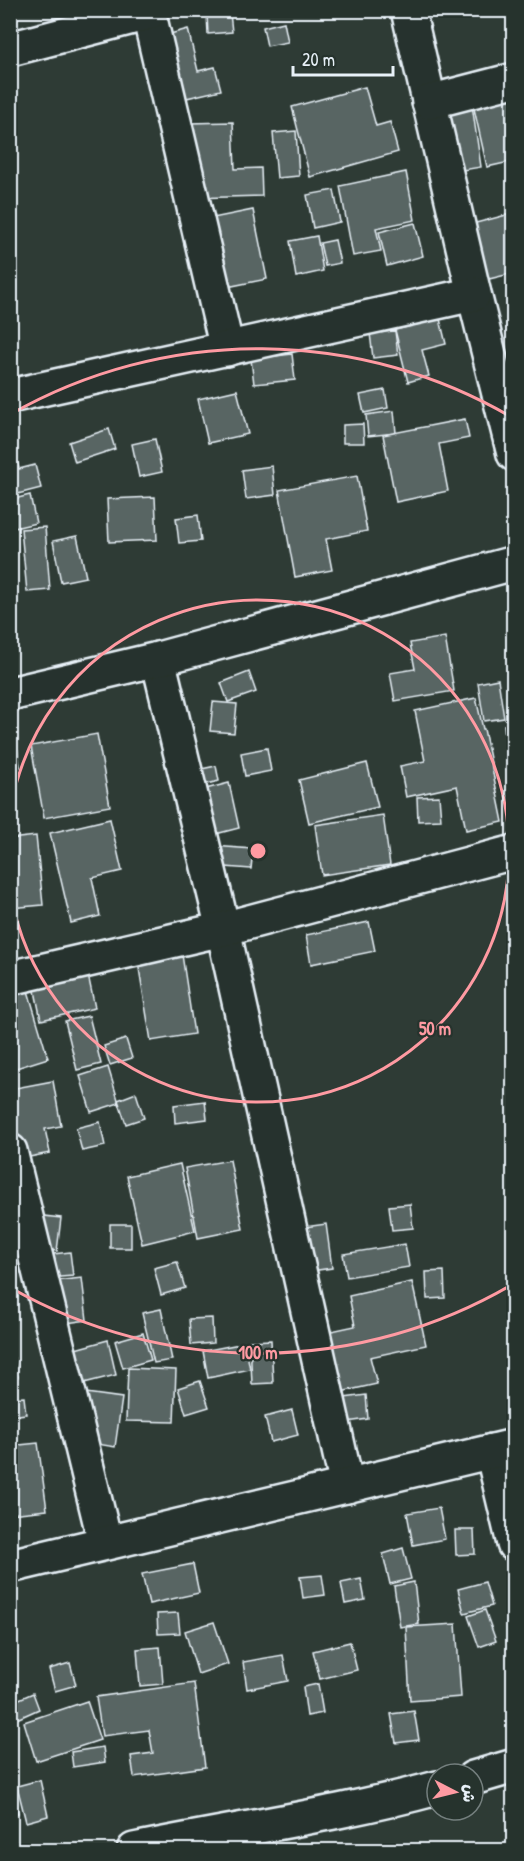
<svg xmlns="http://www.w3.org/2000/svg" width="524" height="1861" font-family="'Patrick Hand','Playpen Sans Arabic',sans-serif">
	<rect width="100%" height="100%" fill="#2e3b35"/>
	<filter id="ink" filterUnits="userSpaceOnUse"><feTurbulence type="fractalNoise" baseFrequency=".0167" numOctaves="2"/><feDisplacementMap in="SourceGraphic" scale="12" xChannelSelector="R" yChannelSelector="G"/><feConvolveMatrix kernelMatrix="1 2 1 2 8 2 1 2 1" color-interpolation-filters="sRGB"/></filter>
	<g filter="url(#ink)">
		<g fill="#596563" stroke="#e8f1f8" stroke-width="1.5">
			<polygon points="230,13 232,32 208,34 207,15"/>
			<polygon points="284,22 288,42 267,46 263,27"/>
			<polygon points="188,29 198,71 215,67 221,90 178,100 163,36"/>
			<polygon points="365,87 376,126 390,122 398,152 310,177 292,107"/>
			<polygon points="514,95 514,161 487,167 473,104"/>
			<polygon points="472,105 481,167 457,171 449,108"/>
			<polygon points="233,122 235,169 261,168 262,196 191,198 189,123"/>
			<polygon points="296,131 299,176 277,178 273,133"/>
			<polygon points="406,172 415,220 376,228 381,251 353,256 340,186"/>
			<polygon points="334,190 340,222 313,228 307,195"/>
			<polygon points="253,210 267,279 222,288 208,219"/>
			<polygon points="514,213 514,273 485,280 472,224"/>
			<polygon points="415,223 423,256 387,266 379,232"/>
			<polygon points="317,236 323,271 296,277 290,241"/>
			<polygon points="335,240 340,263 325,266 320,243"/>
			<polygon points="440,319 446,344 422,350 429,376 408,382 395,330"/>
			<polygon points="395,331 398,355 373,358 370,333"/>
			<polygon points="292,354 295,380 254,384 251,359"/>
			<polygon points="237,390 248,434 208,443 198,399"/>
			<polygon points="385,390 388,408 364,413 360,395"/>
			<polygon points="394,411 396,433 368,436 366,415"/>
			<polygon points="465,419 469,438 439,444 448,491 396,502 383,435"/>
			<polygon points="363,424 364,443 343,443 343,425"/>
			<polygon points="109,429 115,449 75,462 69,442"/>
			<polygon points="10,431 19,469 35,465 41,488 10,496"/>
			<polygon points="155,439 162,472 139,477 132,444"/>
			<polygon points="272,466 275,495 246,499 242,470"/>
			<polygon points="357,476 367,531 326,539 332,570 295,577 279,490"/>
			<polygon points="30,495 36,523 10,529 10,500"/>
			<polygon points="155,497 157,540 109,542 107,499"/>
			<polygon points="198,515 201,541 179,543 176,518"/>
			<polygon points="45,527 50,590 27,592 21,529"/>
			<polygon points="77,536 86,577 61,582 53,541"/>
			<polygon points="445,637 454,691 395,701 390,673 415,669 410,643"/>
			<polygon points="249,672 256,692 228,702 221,683"/>
			<polygon points="498,679 504,718 484,721 478,683"/>
			<polygon points="476,698 483,729 484,729 503,822 466,830 457,786 406,797 400,766 425,761 415,711"/>
			<polygon points="213,702 237,704 234,733 210,731"/>
			<polygon points="514,724 514,801 510,802 504,725"/>
			<polygon points="97,734 110,806 44,818 31,746"/>
			<polygon points="17,746 20,767 10,768 10,747"/>
			<polygon points="267,748 271,771 245,776 241,753"/>
			<polygon points="367,763 378,807 309,823 299,780"/>
			<polygon points="216,766 219,781 191,788 187,772"/>
			<polygon points="229,783 239,828 204,837 194,792"/>
			<polygon points="439,796 441,820 418,821 417,797"/>
			<polygon points="383,815 390,865 322,875 315,825"/>
			<polygon points="110,819 122,871 92,878 100,916 71,923 50,833"/>
			<polygon points="36,836 43,905 10,908 10,839"/>
			<polygon points="213,846 253,849 251,869 212,866"/>
			<polygon points="369,922 375,951 311,964 306,935"/>
			<polygon points="181,948 194,1034 151,1041 137,956"/>
			<polygon points="87,970 95,1008 41,1020 33,981"/>
			<polygon points="26,984 48,1058 10,1070 10,989"/>
			<polygon points="89,1016 101,1064 77,1070 65,1021"/>
			<polygon points="126,1039 132,1058 110,1065 104,1046"/>
			<polygon points="108,1067 119,1103 91,1112 80,1076"/>
			<polygon points="53,1081 61,1126 45,1129 50,1153 19,1159 10,1115 10,1089"/>
			<polygon points="136,1093 144,1118 126,1124 118,1100"/>
			<polygon points="205,1101 207,1119 175,1123 174,1105"/>
			<polygon points="100,1122 105,1146 82,1151 76,1128"/>
			<polygon points="230,1160 243,1229 198,1238 185,1168"/>
			<polygon points="180,1164 195,1231 142,1244 127,1176"/>
			<polygon points="410,1204 413,1228 392,1230 389,1206"/>
			<polygon points="44,1216 61,1218 57,1251 40,1249"/>
			<rect x="110" y="1224" width="21" height="24"/>
			<polygon points="326,1224 332,1268 304,1272 298,1228"/>
			<polygon points="405,1244 409,1267 347,1277 343,1254"/>
			<polygon points="70,1252 73,1276 48,1278 45,1255"/>
			<polygon points="177,1262 185,1288 161,1295 154,1268"/>
			<polygon points="444,1271 445,1298 427,1299 426,1272"/>
			<polygon points="82,1278 87,1320 60,1324 55,1281"/>
			<polygon points="412,1282 426,1345 370,1357 377,1384 336,1393 322,1333 355,1326 349,1296"/>
			<polygon points="161,1309 172,1360 154,1363 142,1313"/>
			<polygon points="212,1318 213,1343 191,1345 189,1319"/>
			<polygon points="143,1333 151,1360 123,1368 115,1341"/>
			<polygon points="108,1340 116,1375 76,1385 68,1351"/>
			<polygon points="271,1340 273,1383 252,1384 250,1341"/>
			<polygon points="10,1343 18,1377 10,1379"/>
			<polygon points="245,1343 250,1369 208,1378 203,1351"/>
			<polygon points="128,1368 176,1370 174,1422 126,1421"/>
			<polygon points="200,1381 209,1407 186,1414 178,1388"/>
			<polygon points="86,1393 122,1398 115,1447 79,1441"/>
			<polygon points="366,1395 368,1419 340,1423 337,1399"/>
			<polygon points="24,1397 26,1414 10,1416 10,1398"/>
			<polygon points="292,1410 298,1435 271,1442 265,1417"/>
			<polygon points="38,1443 47,1510 10,1514 10,1446"/>
			<polygon points="439,1508 445,1539 413,1545 407,1513"/>
			<polygon points="455,1530 474,1530 475,1554 456,1555"/>
			<polygon points="403,1548 411,1579 390,1584 383,1554"/>
			<polygon points="193,1564 199,1593 149,1604 142,1574"/>
			<polygon points="322,1575 325,1595 303,1598 300,1577"/>
			<polygon points="361,1579 365,1600 345,1604 341,1583"/>
			<polygon points="414,1582 419,1624 400,1627 394,1586"/>
			<polygon points="485,1582 492,1606 464,1613 458,1589"/>
			<polygon points="485,1610 496,1641 479,1647 468,1616"/>
			<polygon points="178,1613 180,1633 158,1634 157,1614"/>
			<polygon points="214,1622 228,1664 198,1674 185,1631"/>
			<polygon points="456,1624 461,1697 410,1701 406,1627"/>
			<polygon points="350,1642 357,1670 320,1679 313,1651"/>
			<polygon points="160,1647 163,1684 140,1686 137,1649"/>
			<polygon points="283,1655 288,1681 247,1689 243,1662"/>
			<polygon points="70,1663 76,1685 55,1691 49,1669"/>
			<polygon points="194,1683 205,1767 134,1777 131,1756 153,1753 149,1730 102,1736 96,1697"/>
			<polygon points="318,1684 323,1713 307,1716 303,1687"/>
			<polygon points="33,1693 39,1709 10,1722 10,1703"/>
			<polygon points="87,1701 100,1740 36,1761 24,1722"/>
			<polygon points="414,1711 419,1740 396,1743 391,1714"/>
			<polygon points="103,1747 105,1762 73,1767 71,1752"/>
			<polygon points="10,1780 18,1813 10,1814"/>
			<polygon points="40,1780 48,1816 26,1822 17,1786"/>
		</g>
		<g fill="none" stroke-linecap="round" stroke-linejoin="round">
			<g stroke="#e8f1f8" stroke-width="38">
				<g id="minor">
					<polyline points="148,10 227,349"/>
					<polyline points="408,10 474,294 514,454"/>
					<polyline points="10,49 148,13"/>
					<polyline points="429,102 514,80"/>
					<polyline points="10,396 474,294"/>
					<polyline points="158,659 223,929 347,1486"/>
					<polyline points="10,694 158,659 514,563"/>
					<polyline points="10,978 223,929 514,852"/>
					<polyline points="10,1151 105,1542"/>
					<polyline points="492,1451 514,1544"/>
					<polyline points="10,1566 514,1446"/>
					<polyline points="473,1778 514,1766"/>
					<path d="M134,1850C235,1829 338,1815 437,1788"/>
				</g>
			</g>
			<use href="#minor" stroke="#26332d" stroke-width="33"/>
		</g>
	</g>
	<g fill="none" stroke="#ff9aa2" stroke-width="3">
		<path d="M11 807A251 251 0 1 1 11 895"/>
		<path d="M513 1284A502 502 0 0 1 11 1288M11 414A502 502 0 0 1 513 418"/>
	</g>
	<circle cx="258" cy="851" r="9" fill="#ff9aa2" stroke="#26332d" stroke-width="3"/>
	<g font-size="18" text-anchor="middle" font-weight="bold" fill="#ff9aa2" stroke="#26332d" stroke-width="4.5" stroke-linejoin="round" paint-order="stroke">
		<text x="435" y="1035">50 m</text>
		<text x="258" y="1359">100 m</text>
	</g>
	<rect width="524" height="1861" fill="none" stroke="#26332d" stroke-width="36"/>
	<rect x="18" y="18" width="488" height="1825" fill="none" stroke="#e8f1f8" stroke-width="2" filter="url(#ink)"/>
	<g transform="translate(455 1792) rotate(97)"><circle r="28" fill="#26332d" stroke="#747f7e" stroke-width="1.5"/>
	<path d="M0-4.5L10 22L0 15L-10 22Z" fill="#ff9aa2"/>
	<text y="-9" font-size="16" font-weight="bold" text-anchor="middle" fill="#e8f1f8">ش</text>
	</g>
	<path d="M293 66v9h100v-9" fill="none" stroke="#e8f1f8" stroke-width="3"/>
	<text x="302" y="66" font-size="18" fill="#e8f1f8" stroke="#26332d" stroke-width="4.5" paint-order="stroke">20 m</text>
</svg>
